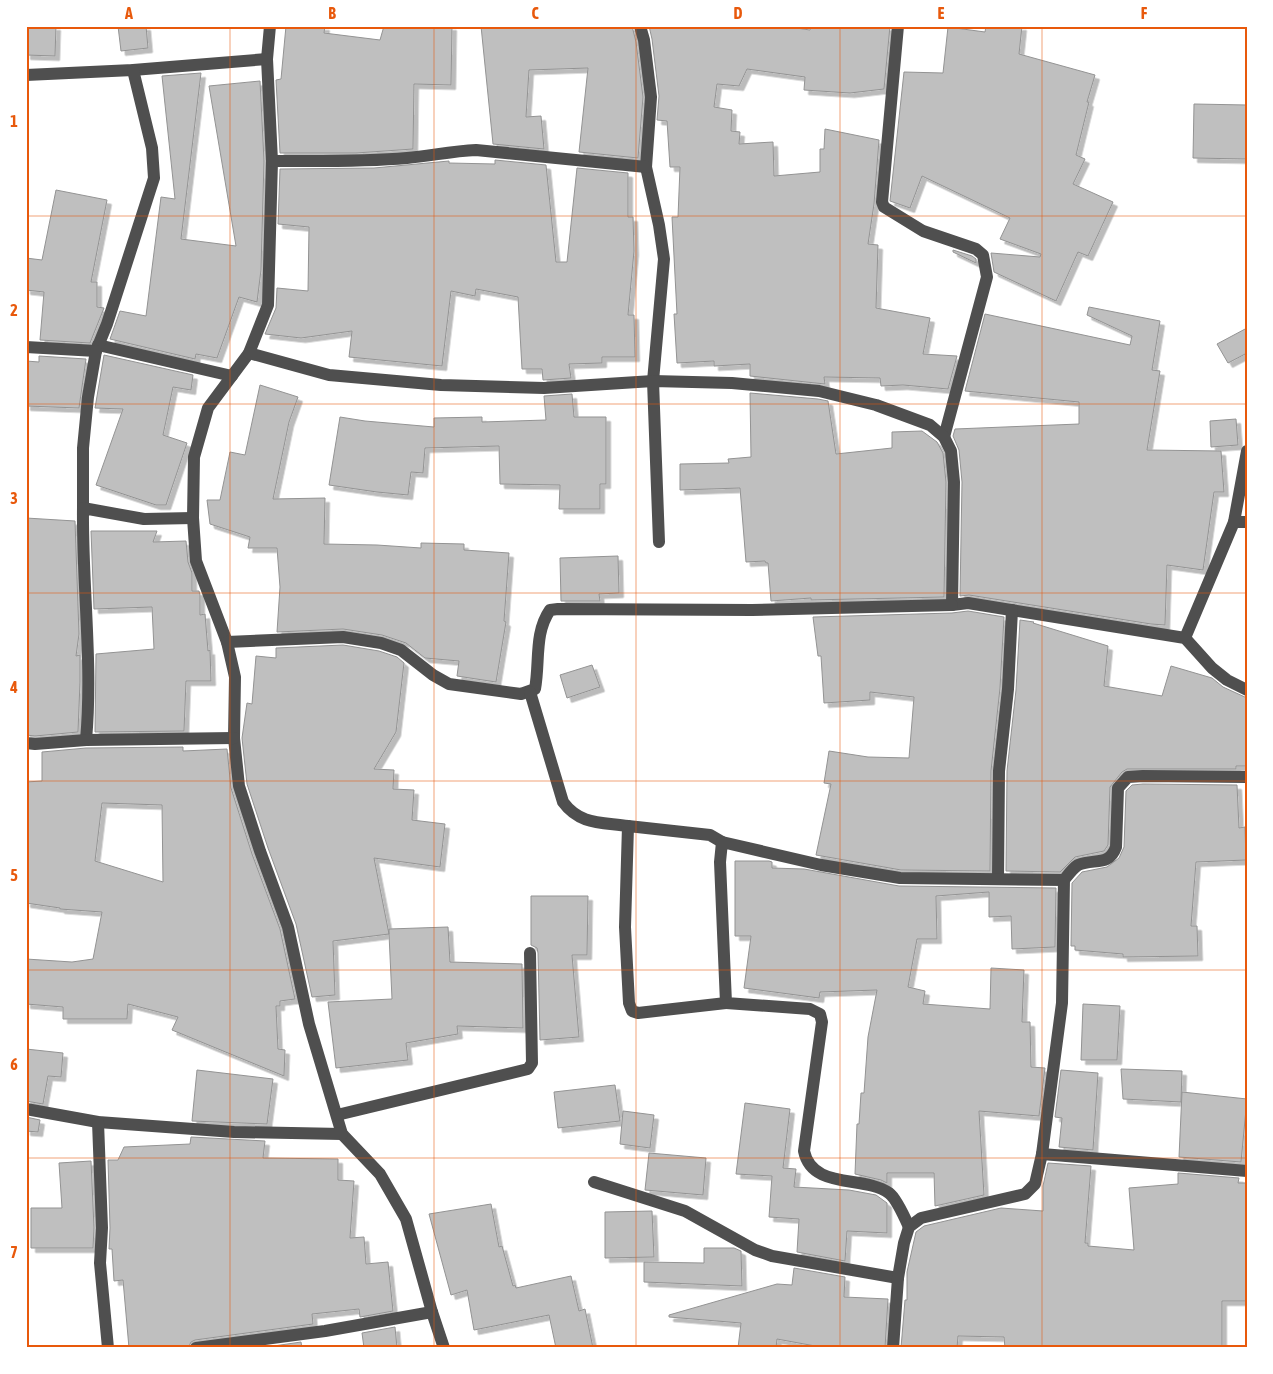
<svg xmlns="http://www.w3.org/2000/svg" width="1273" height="1374" font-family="'Asap Condensed',sans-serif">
	<defs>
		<filter id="shadow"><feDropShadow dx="4.5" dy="4.5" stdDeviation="0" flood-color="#0004"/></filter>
	</defs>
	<rect width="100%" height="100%" fill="#fff"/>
	<g fill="#bfbfbf" stroke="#939393" fill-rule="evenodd" filter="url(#shadow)">
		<polygon points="26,26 56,26 55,56 26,55"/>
		<polygon points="118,26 146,26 148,48 121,51"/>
		<polygon points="286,26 325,26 324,33 380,40 384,26 452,26 451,85 414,84 413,149 356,153 280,153 276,80 281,79"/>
		<polygon points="481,26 632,26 636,42 643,97 638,158 579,152 588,68 529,70 526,117 541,116 544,149 493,144"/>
		<polygon points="649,26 783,26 810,30 811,26 890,26 884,89 850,93 804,90 805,77 747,69 739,86 717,84 714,107 732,110 731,131 740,132 739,144 773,142 774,176 820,172 820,149 824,149 825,129 879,140 874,204 868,244 878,245 876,308 930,318 923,354 957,356 948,389 903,385 881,386 880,378 824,377 825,384 750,376 750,364 714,366 714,361 677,363 674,314 677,314 672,217 678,217 680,167 670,167 667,121 657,120 659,96 652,39"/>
		<polygon points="986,26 1022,26 1019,54 1095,75 1087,102 1089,102 1076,155 1085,159 1073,184 1113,202 1088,256 1078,252 1056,301 994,272 991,253 1040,257 1041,254 1000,239 1010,218 922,176 910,208 890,201 904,72 943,73 948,27 985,32"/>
		<polygon points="201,73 181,239 236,246 209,86 260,81 264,161 261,270 257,302 239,297 217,358 196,354 195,359 110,339 120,311 146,316 161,197 175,199 162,76"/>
		<polygon points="1194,104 1247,105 1247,159 1193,158"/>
		<polygon points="495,160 546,165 556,262 567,262 577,168 628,173 628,217 633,217 634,251 628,315 634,315 635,357 602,357 602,363 569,364 571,378 543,380 542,369 522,369 518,297 476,289 475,296 451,291 442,366 349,357 352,331 301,338 265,334 276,308 277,288 308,291 309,227 278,224 280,169 374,168 449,161 449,163 495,164"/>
		<polygon points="56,190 107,200 91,282 97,282 97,307 104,308 90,343 40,340 44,292 26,290 26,258 42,260"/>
		<polygon points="953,250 972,256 976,259 976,263 953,252"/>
		<polygon points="1089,307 1160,321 1152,370 1160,371 1147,450 1221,451 1224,492 1214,492 1203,570 1167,565 1165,625 1151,624 969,595 960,596 962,482 959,450 953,436 955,429 1079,424 1079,402 965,391 985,314 1130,345 1132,336 1087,315"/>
		<polygon points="1247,328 1247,353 1228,363 1217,344"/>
		<polygon points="104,355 193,375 191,390 173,387 163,435 187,443 166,505 156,505 96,485 123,409 95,408"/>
		<polygon points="39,356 86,359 79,408 26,406 26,361 39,362"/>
		<polygon points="260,385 298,397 289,422 273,499 325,498 324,544 377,545 421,548 421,543 464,544 464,550 509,553 504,621 506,622 496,682 457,676 459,661 425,658 406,643 382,635 343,629 277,632 280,587 277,548 248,548 250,537 210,524 207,500 220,500 230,452 245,455"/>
		<polygon points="750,393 818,399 828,401 836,454 892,448 892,432 922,431 937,442 943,453 946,482 944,597 811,600 811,598 771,601 768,563 766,563 765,561 746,562 740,488 680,490 680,464 729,463 728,459 751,457"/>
		<polygon points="572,394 574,417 606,417 606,484 600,484 600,509 559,509 560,485 500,484 499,446 425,448 423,473 411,472 408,495 377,492 329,485 340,417 365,421 434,427 434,418 482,417 482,422 546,420 544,396"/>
		<polygon points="1236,419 1238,445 1211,447 1210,421"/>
		<polygon points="26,518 75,521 79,634 76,656 80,655 80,682 78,732 35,736 26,735"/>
		<polygon points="91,531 157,531 153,542 186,541 188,562 192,573 192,591 199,591 200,595 200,615 205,614 208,651 210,650 211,681 186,681 184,731 95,732 96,654 154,649 152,607 94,609"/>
		<polygon points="618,556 619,593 599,594 600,601 561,601 560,558"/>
		<polygon points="968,611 1004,617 1000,688 991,771 990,871 901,870 816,855 831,784 824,783 829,751 868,757 909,758 914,697 870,692 870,700 824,703 821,656 818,656 813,617 952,613"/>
		<polygon points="1020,620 1034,622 1033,623 1108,646 1104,686 1162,696 1171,666 1212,678 1223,687 1247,698 1247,766 1236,766 1236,769 1127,769 1122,772 1110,787 1108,845 1104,851 1075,857 1060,872 1006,871 1007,771 1016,690"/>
		<polygon points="343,645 379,651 397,657 404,663 396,732 374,769 394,770 393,789 414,790 412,820 445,824 440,867 374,858 389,934 389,929 448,927 450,962 522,964 523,1028 457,1026 458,1034 406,1043 408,1060 336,1068 328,1002 392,999 389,934 333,941 335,995 312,997 296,924 268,848 247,784 242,738 247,703 252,704 256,656 276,658 276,648"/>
		<polygon points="592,665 600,687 567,698 560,675"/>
		<path d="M183,747V751L227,749L231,788L252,854L280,929L295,999L280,1001V1006H276L278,1049L285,1050L284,1076L172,1030L178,1017L128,1004L127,1019H63V1007L26,1004V959L72,962L93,959L102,912L60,909V908L26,903V782L42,781V752L86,748ZM102,803L162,805L163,882L95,861Z"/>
		<polygon points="1143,784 1237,785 1239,828 1245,827 1246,860 1196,862 1191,926 1197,926 1198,956 1123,957 1123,954 1075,950 1075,946 1071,946 1072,883 1082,872 1107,867 1119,858 1124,847 1126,791 1132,785"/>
		<polygon points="735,861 769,861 772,862 772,868 804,869 899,886 1056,888 1055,947 1012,949 1011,916 989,917 989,892 936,896 937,939 917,939 908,987 925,991 923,1004 990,1009 991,968 1024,970 1022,1022 1030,1022 1031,1067 1045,1068 1039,1116 979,1111 984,1195 935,1206 934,1173 887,1173 887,1183 881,1180 855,1174 857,1124 859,1124 861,1093 864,1093 868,1037 877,990 820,992 819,998 744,988 751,936 735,936"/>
		<polygon points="531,896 588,896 587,955 572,955 579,1037 540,1040 538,953 537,948 531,945"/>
		<polygon points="1083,1004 1120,1006 1117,1060 1081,1060"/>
		<polygon points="26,1049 63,1053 61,1077 48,1076 43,1104 26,1101"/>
		<polygon points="1121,1069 1182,1071 1181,1102 1123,1099"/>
		<polygon points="197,1070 273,1079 267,1124 192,1121"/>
		<polygon points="1061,1070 1098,1073 1093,1150 1059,1147 1062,1118 1055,1117"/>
		<polygon points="615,1085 620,1121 558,1128 554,1092"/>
		<polygon points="1182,1092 1247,1099 1241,1162 1179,1157"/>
		<polygon points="745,1103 790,1109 783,1168 796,1169 794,1187 849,1190 876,1195 887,1203 887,1233 847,1231 845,1261 797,1252 799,1219 769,1217 772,1176 736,1174"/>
		<polygon points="623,1111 654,1115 650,1148 620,1144"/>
		<polygon points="26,1117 40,1120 38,1132 26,1131"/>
		<polygon points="191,1137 265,1141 263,1158 338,1159 338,1180 354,1181 350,1238 364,1237 366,1264 388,1262 393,1311 360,1317 359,1309 312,1314 313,1324 195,1340 191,1342 188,1348 129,1348 123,1280 114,1281 112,1249 109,1249 110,1228 108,1160 118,1160 124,1147 190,1144"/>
		<polygon points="649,1153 706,1158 703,1195 645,1190"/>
		<polygon points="91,1161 94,1228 93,1248 31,1248 31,1208 62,1208 59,1163"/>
		<polygon points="1048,1163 1091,1166 1085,1243 1088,1243 1088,1246 1134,1250 1129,1188 1178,1184 1178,1173 1239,1178 1238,1183 1247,1183 1247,1301 1222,1301 1222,1348 1005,1348 1004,1337 958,1336 957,1348 901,1348 905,1300 907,1300 907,1272 916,1232 924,1226 1001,1208 1043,1211 1043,1186"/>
		<polygon points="491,1204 499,1247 502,1246 513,1286 515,1285 516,1288 571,1276 579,1311 585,1309 593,1348 556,1348 549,1315 474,1330 467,1290 451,1295 429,1214"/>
		<polygon points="652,1211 654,1257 605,1258 605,1212"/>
		<polygon points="704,1248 734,1248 741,1251 742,1286 644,1282 644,1262 704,1263"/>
		<polygon points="794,1268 845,1277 844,1297 888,1299 885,1348 826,1348 777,1339 776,1348 738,1348 741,1323 669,1317 669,1315 777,1284 792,1285"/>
		<polygon points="395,1327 397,1348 364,1348 362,1333"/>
		<polygon points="301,1342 302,1348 260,1348"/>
	</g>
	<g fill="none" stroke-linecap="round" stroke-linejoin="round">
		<g stroke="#4f4f4f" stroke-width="12">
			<polyline points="270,26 267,59 272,161 268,305 249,353 208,408 194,457 193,518 196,561 227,642 235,677 234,738 239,786 260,851 288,927 309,1024 342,1134 380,1174 406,1219 432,1312 444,1348"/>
			<polyline points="640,26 644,40 651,97 646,167 659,225 664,259 653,381 659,542"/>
			<polyline points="898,26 882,202 884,207 923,231 976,249 983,255 987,277 944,437"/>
			<polyline points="26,75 133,70 267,59"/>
			<path d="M272,161C317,161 362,162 407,158C430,156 452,151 476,150L646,167"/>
			<polyline points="98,345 232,376"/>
			<polyline points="26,347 96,351 107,324 154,178 152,148 133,70"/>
			<polyline points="249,353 329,375 441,385 544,388 653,381 732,383 819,391 876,405 930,425 944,437 951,451 954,482 952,605 968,603 1185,638 1212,668 1227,680 1247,690"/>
			<polyline points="83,508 83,448 88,397 96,351"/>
			<polyline points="1234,522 1247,522"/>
			<polyline points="1185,638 1234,522 1247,451"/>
			<path d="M227,642L343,637L381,643L401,650L433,675L449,684L521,694L535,689C540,662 534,633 550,610L558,609L752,610L952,605"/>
			<path d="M530,692L563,802C580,825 601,822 628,826"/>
			<path d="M86,740C93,663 82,585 83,508L144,519L193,518"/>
			<polyline points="26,743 35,744 86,740 234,738"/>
			<polyline points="722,842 710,835 628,826 625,927 629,1003 632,1011 638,1013 726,1003"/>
			<polyline points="998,878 999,771 1008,689 1012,610"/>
			<polyline points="26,1109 98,1122 234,1132 342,1134"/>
			<polyline points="337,1115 528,1069 532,1063 530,953"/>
			<polyline points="98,1122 102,1228 100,1263 108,1348"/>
			<polyline points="1042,1154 1247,1171"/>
			<polyline points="594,1182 685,1211 755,1250 772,1256 898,1278"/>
			<path d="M909,1227C905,1218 896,1198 889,1193C864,1175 812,1190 804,1151L822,1022L820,1014L810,1009L726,1003L720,862L722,842L821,865L900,878L1064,880"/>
			<polyline points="196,1348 325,1331 432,1312"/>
			<path d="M893,1348L898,1278L904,1243L909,1227L921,1218L1025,1194L1035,1184L1042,1154L1062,1003L1064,880C1068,875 1073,868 1078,865C1094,858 1109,867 1116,847L1118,788L1128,777L1143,776L1247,777"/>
		</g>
	</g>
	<path fill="none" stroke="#e8590c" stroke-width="1" stroke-opacity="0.55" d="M230,26V1348M434,26V1348M636,26V1348M840,26V1348M1042,26V1348M26,216H1247M26,404H1247M26,593H1247M26,781H1247M26,970H1247M26,1158H1247"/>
	<rect width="1273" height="1374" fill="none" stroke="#ffffff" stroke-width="55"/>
	<rect x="28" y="28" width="1218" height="1318" fill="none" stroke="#e8590c" stroke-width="2"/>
	<g font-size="16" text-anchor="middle" font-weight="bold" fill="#e8590c">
		<text x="129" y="19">A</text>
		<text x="332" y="19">B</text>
		<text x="535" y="19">C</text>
		<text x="738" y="19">D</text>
		<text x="941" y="19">E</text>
		<text x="1144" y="19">F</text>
		<text x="14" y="127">1</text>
		<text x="14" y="316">2</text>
		<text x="14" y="504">3</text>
		<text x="14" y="693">4</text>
		<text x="14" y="881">5</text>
		<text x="14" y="1070">6</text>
		<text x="14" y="1258">7</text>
	</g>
</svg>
